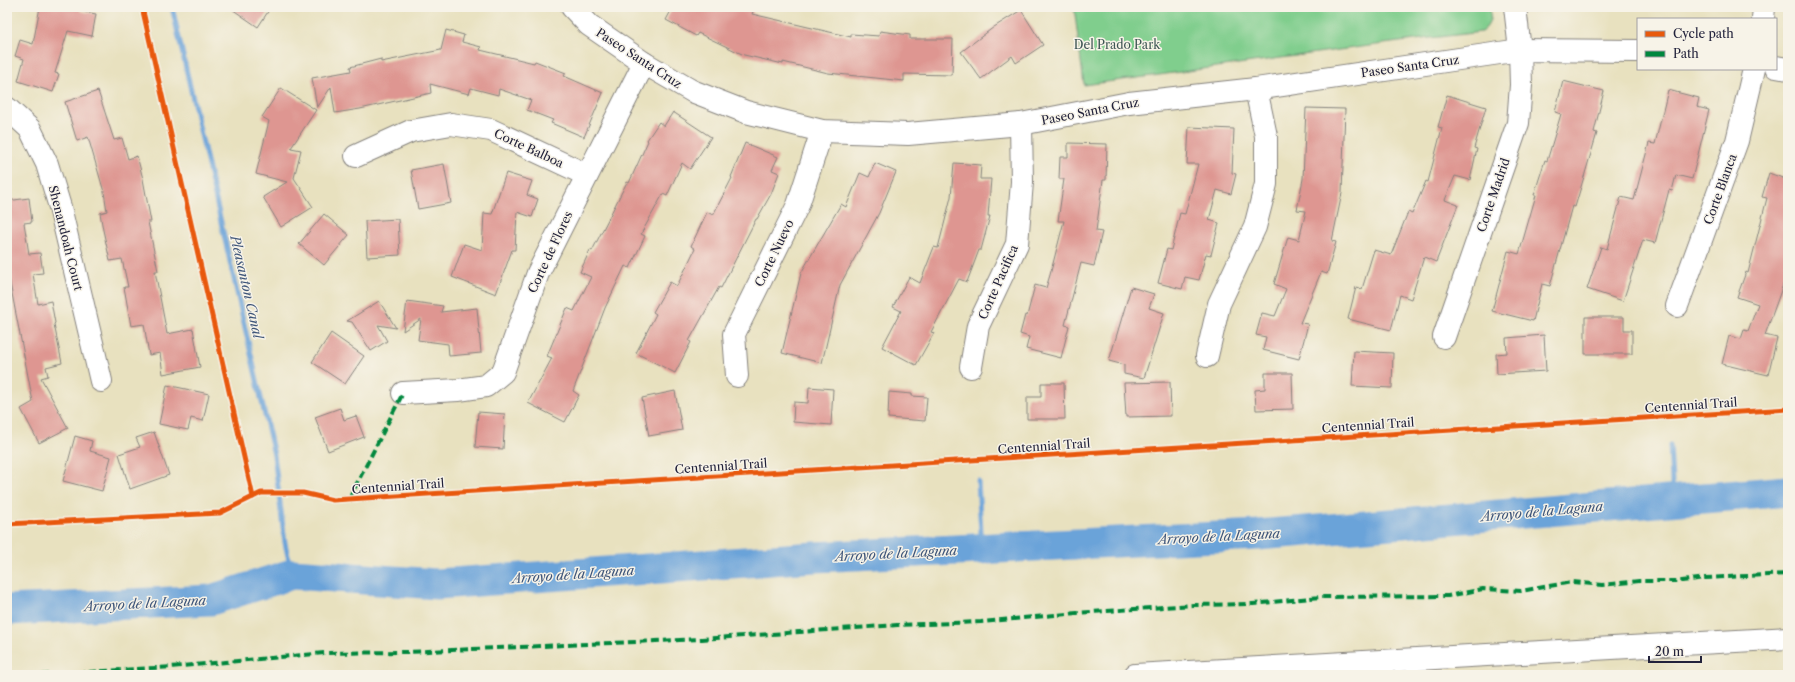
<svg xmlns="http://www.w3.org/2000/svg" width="1795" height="682" font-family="'Libre Caslon Text',serif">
	<rect width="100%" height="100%" fill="#f7f3e8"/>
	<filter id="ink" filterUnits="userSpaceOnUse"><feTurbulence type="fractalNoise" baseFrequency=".025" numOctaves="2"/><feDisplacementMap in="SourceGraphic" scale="8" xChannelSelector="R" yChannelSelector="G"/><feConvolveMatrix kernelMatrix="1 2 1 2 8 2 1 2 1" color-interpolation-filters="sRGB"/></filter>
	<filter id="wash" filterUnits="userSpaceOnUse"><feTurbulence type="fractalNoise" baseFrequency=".012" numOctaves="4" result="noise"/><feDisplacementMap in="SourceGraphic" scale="16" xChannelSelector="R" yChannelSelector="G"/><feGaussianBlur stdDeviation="0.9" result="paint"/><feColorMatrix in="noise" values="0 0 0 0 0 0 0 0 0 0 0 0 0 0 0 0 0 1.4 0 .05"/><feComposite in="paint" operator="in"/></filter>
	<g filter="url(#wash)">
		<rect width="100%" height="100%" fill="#e8e1bf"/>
		<path fill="#80ce8d" stroke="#517864" d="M1074,7H1490C1491,18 1491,25 1481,32C1349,47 1217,68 1084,85Z"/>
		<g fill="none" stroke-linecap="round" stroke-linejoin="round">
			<g stroke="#6ba3d9" stroke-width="5">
				<polyline points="172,7 274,455 285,543 292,574"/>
				<polyline points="1670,445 1673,500"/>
				<polyline points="978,481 982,549"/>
			</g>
			<polyline stroke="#6ba3d9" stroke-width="31" points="7,610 211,600 292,574 437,584 815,557 1258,535 1788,491"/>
		</g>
		<g id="blocks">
			<g fill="#de9691">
				<polygon points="40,7 81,7 80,11 96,14 92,36 68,31 55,73 59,74 53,92 18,81 24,59 15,56 20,40 33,44"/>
				<polygon points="229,7 271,7 258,27"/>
				<polygon points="673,7 755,7 752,14 851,37 851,34 879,36 880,31 910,35 910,39 953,39 952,75 904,74 904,81 828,73 783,62 783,64 744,55 698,33 696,36 666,20"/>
				<polygon points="1021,10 1043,45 1016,63 1012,56 981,79 961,52 994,27"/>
				<polygon points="446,30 464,35 462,42 481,47 480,50 534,63 535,61 566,73 564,76 603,93 584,137 551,123 553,120 527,110 531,100 499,89 498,95 471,88 469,94 430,84 431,93 360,109 335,113 331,87 317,108 312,78 351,71 350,67 381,59 381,62 441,50"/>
				<polygon points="1563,81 1604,91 1594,132 1597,133 1575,207 1572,206 1550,286 1542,284 1533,321 1492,311 1508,251 1519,254 1536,195 1534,195 1545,160 1547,161 1561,114 1555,112"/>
				<polygon points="281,88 316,110 291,148 301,150 294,178 313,207 281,227 263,197 287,182 256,174 269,121 262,117"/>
				<polygon points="1668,90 1699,98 1697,107 1709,110 1692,179 1676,175 1672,191 1669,190 1655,243 1643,240 1623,301 1587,289 1601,247 1607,249 1621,197 1634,200 1649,143 1655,144"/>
				<polygon points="98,91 114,140 122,138 128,159 137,156 143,179 151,222 148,222 158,271 155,271 167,334 193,329 200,367 163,374 160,353 149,355 144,324 131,326 124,287 128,287 122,259 110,261 103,230 100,213 107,211 104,192 88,137 77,141 65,102"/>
				<polygon points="1447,95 1486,107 1474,148 1477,149 1470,180 1455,176 1445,200 1458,205 1436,262 1424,257 1411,299 1400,295 1391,330 1348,319 1356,287 1362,289 1374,250 1391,255 1408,212 1412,214 1426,181 1428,182 1442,128 1438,127"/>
				<polygon points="1306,108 1345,109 1342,193 1332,241 1336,242 1327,274 1321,272 1300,323 1308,324 1299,359 1263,350 1266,337 1256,335 1262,313 1275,316 1286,289 1274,284 1288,237 1299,240 1306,211 1297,210 1303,179"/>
				<polygon points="673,112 711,137 690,169 682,163 667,196 663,194 641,234 645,236 630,268 625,266 605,308 573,391 579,395 565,422 528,403 552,358 547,356 567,308 574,311 591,277 580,272 590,250 592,251 627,182 629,183 648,141 647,140 659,122 664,126"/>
				<polygon points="1189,127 1234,129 1232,173 1236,174 1231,194 1217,190 1209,220 1219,223 1211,255 1206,254 1199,280 1185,277 1182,289 1158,283 1167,249 1171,250 1180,213 1185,214 1198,164 1187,164"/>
				<polygon points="745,143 778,157 772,170 779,173 771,194 757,219 756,219 721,288 719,287 689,341 691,342 675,373 636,353 656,314 653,312 670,282 677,286 695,249 691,246 707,212 713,215 732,178 731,177"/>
				<polygon points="1068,143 1107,144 1106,180 1103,180 1096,231 1102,232 1094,266 1081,263 1065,325 1069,326 1061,358 1026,349 1029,337 1020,334 1025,315 1027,316 1035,285 1046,288 1050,275 1064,221 1058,221 1064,179 1059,179 1060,157 1068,157"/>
				<polygon points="875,163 896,172 879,213 840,285 822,363 782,353 801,273 841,204 846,207 860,173 869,177"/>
				<polygon points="954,163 981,165 980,179 991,179 988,216 990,216 981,250 979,250 967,282 959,279 931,332 934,333 916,365 882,347 901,311 893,307 909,277 920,283 934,247 938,248 951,197"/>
				<polygon points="444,164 451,203 418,209 411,170"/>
				<polygon points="506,173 532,181 527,195 538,199 532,217 517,212 515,250 512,250 496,294 452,277 464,244 482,250 484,213 492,214"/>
				<polygon points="1769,173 1788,180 1788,271 1765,335 1777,338 1768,375 1722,364 1729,336 1741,339 1744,330 1748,331 1758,304 1737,297 1746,272 1748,273 1767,198 1762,197"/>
				<polygon points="29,198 32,222 24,223 29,254 40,253 43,273 33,274 38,304 51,301 55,323 54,324 62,363 46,367 48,376 41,378 68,428 39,443 21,409 33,402 9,278 7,278 7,201"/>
				<polygon points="324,214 349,235 324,265 299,244"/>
				<polygon points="398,219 400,255 367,257 365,221"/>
				<polygon points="1131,287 1154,294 1149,308 1164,313 1144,378 1124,374 1124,365 1109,361"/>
				<polygon points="379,301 396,328 378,325 387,341 371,351 352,322 347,321"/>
				<polygon points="407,301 443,306 441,312 477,308 481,353 449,356 448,344 418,340 421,319 403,331"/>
				<polygon points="1585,317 1624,317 1624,330 1632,330 1632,354 1585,354"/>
				<polygon points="331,333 364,356 345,384 312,362"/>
				<polygon points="1544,335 1546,371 1497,374 1496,354 1507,353 1506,338"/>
				<polygon points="1354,351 1393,353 1392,388 1352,386"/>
				<polygon points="1265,373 1292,373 1293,409 1256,410 1255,390 1265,389"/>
				<polygon points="1170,382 1171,416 1126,417 1124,383"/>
				<polygon points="1041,383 1064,383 1065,419 1027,419 1027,397 1041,397"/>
				<polygon points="167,385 209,394 203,421 191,418 188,430 159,424"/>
				<polygon points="809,387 833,389 831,425 793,422 794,402 808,403"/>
				<polygon points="675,391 682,430 649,436 642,398"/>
				<polygon points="889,392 912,394 912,396 927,397 925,421 888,418"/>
				<polygon points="340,408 344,420 356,416 364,437 328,451 315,417"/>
				<polygon points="478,412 505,414 503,449 475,447"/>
				<polygon points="154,432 169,475 130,489 119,454 140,447 136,438"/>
				<polygon points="75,436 92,441 90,451 111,457 102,491 63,481"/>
			</g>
		</g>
	</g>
	<g filter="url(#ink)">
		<use href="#blocks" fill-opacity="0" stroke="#85827d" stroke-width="1"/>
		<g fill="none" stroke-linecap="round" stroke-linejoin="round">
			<g stroke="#85827d" stroke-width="24">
				<g id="minor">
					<polyline points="572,7 589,25 644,63 692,91 746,112 822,131 908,134 1021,124 1129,103 1256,89 1520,50 1638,51"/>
					<polyline points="1763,19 1764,7"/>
					<polyline points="1776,67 1788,69"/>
					<polyline points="7,108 30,129 47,164 60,207 101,381"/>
					<polyline points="356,156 411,131 451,124 491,130 587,175"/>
					<polyline points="1677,306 1737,141 1754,69"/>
					<polyline points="1444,337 1518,123 1521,85 1520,50 1515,7"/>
					<polyline points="1207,356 1219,304 1255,227 1266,184 1266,136 1256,89"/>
					<polyline points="971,367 978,326 1017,244 1022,182 1021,124"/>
					<polyline points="737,376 734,334 798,205 822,131"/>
					<polyline points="403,393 458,390 486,386 503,372 538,273 644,63"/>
				</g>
			</g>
			<g stroke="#85827d" stroke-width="24">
				<polyline id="highway" points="1135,675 1788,638"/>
			</g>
			<use href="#minor" stroke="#fff" stroke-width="22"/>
			<use href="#highway" stroke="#fff" stroke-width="22"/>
			<g stroke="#00873e" stroke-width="4" stroke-dasharray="8 4" stroke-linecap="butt">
				<polyline points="349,499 403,393"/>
				<polyline points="41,675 171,667 325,653 406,652 702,639 897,625 981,622 1077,613 1193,605 1253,604 1321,597 1448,596 1483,589 1521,591 1572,582 1602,585 1639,581 1682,581 1705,578 1788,574"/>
			</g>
			<g stroke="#f7f3e8" stroke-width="8">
				<g id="cycleway">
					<polyline points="142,7 253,497"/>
					<polyline points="7,524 220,513 261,493 303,493 333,500 1788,409"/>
				</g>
			</g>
			<use href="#cycleway" stroke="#e8590c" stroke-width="5"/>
		</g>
	</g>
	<g text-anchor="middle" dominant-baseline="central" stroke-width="3" stroke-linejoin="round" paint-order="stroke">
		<g font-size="12" fill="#3e5654" stroke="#f7f3e8">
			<text x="1117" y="44">Del Prado Park</text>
		</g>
		<g font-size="12" fill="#22223b" stroke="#f7f3e8">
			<text transform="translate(639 58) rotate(33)">Paseo Santa Cruz</text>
			<text transform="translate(1410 66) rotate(-8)">Paseo Santa Cruz</text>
			<text transform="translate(1090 111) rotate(-11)">Paseo Santa Cruz</text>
			<text transform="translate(529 148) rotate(25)">Corte Balboa</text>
			<text transform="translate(1720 189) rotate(-70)">Corte Blanca</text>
			<text transform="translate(1493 195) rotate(-71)">Corte Madrid</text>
			<text transform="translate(66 238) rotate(76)">Shenandoah Court</text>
			<text transform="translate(550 252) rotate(-65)">Corte de Flores</text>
			<text transform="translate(774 253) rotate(-64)">Corte Nuevo</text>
			<text transform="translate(998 282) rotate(-66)">Corte Pacifica</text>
			<text transform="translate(1691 405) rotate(-4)">Centennial Trail</text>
			<text transform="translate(1368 425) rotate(-4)">Centennial Trail</text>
			<text transform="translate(1044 446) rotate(-4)">Centennial Trail</text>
			<text transform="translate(721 466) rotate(-4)">Centennial Trail</text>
			<text transform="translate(398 486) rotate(-4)">Centennial Trail</text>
		</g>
		<g font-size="13" font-style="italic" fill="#3f567a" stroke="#f7f3e8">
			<text transform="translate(247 287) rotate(77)">Pleasanton Canal</text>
			<text transform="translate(1542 511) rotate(-5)">Arroyo de la Laguna</text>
			<text transform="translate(1219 536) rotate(-3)">Arroyo de la Laguna</text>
			<text transform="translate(896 553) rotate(-3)">Arroyo de la Laguna</text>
			<text transform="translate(573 574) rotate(-4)">Arroyo de la Laguna</text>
			<text transform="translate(145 603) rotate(-3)">Arroyo de la Laguna</text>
		</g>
	</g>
	<rect width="1795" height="682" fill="none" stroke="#f7f3e8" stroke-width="24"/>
	<rect x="1637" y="18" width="140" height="52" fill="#f7f3e8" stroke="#a29fa3"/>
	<rect x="1645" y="31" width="20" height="6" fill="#e8590c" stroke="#a29fa3"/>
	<text x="1673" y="38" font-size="12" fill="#22223b">Cycle path</text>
	<rect x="1645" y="51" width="20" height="6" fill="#00873e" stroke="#a29fa3"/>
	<text x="1673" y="58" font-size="12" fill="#22223b">Path</text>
	<path d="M1649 656v6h52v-6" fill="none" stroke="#22223b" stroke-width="2"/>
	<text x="1655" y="656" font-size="12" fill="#22223b" stroke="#f7f3e8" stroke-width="3" paint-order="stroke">20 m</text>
</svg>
